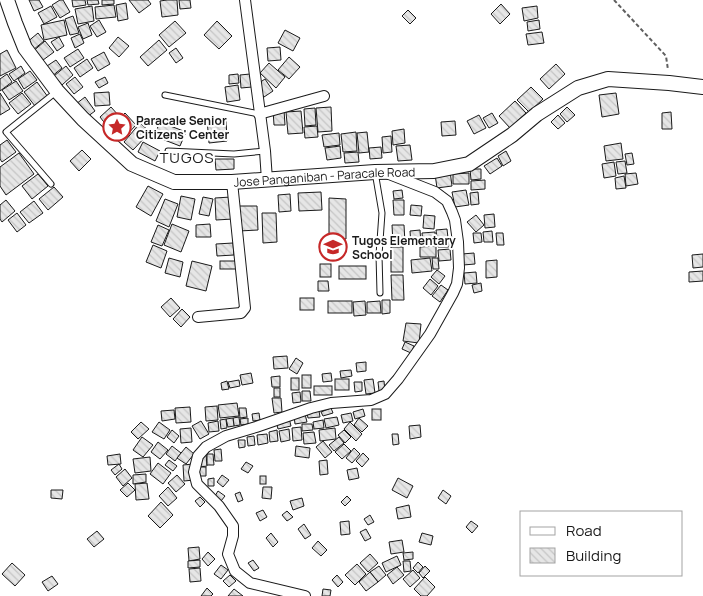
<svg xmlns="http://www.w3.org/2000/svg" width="703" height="596" font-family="Manrope,sans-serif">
	<defs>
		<pattern id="building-back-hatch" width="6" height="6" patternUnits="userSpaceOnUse" patternTransform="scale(1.25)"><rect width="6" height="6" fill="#e6e6e6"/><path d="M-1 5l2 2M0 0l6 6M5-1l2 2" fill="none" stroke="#c5c5c5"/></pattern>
	</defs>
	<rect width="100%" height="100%" fill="#fff"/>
	<g fill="url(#building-back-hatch)" stroke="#1a1a1a">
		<polygon points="29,0 39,0 43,7 34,11"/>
		<polygon points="60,0 63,0 70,12 60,18 52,5"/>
		<polygon points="72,0 85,0 86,5 73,7"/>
		<polygon points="87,0 98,0 99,4 88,5"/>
		<polygon points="102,0 114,0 114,4 102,5"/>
		<polygon points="129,0 148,0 151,4 139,13"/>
		<polygon points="167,0 177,0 178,15 162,17 160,1"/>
		<polygon points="179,0 190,0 191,8 180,9"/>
		<polygon points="126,3 128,19 118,21 116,5"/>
		<polygon points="501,4 510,14 500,24 491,14"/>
		<polygon points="114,5 116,17 96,19 95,7"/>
		<polygon points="51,6 57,17 44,24 38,13"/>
		<polygon points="92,6 94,21 78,24 75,9"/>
		<polygon points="537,6 538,18 524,21 522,8"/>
		<polygon points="408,10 416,18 410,24 402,16"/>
		<polygon points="73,16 79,33 70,35 65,19"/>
		<polygon points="64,20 67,35 44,40 41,25"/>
		<polygon points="99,20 106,32 97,37 90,26"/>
		<polygon points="539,20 540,29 528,31 527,22"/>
		<polygon points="175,21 186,33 169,47 159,35"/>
		<polygon points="217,21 232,36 219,49 204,35"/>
		<polygon points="88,23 92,35 83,39 78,27"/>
		<polygon points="285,30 300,38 293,51 278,43"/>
		<polygon points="542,32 544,43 528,45 526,34"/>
		<polygon points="38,33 44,41 33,50 26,43"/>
		<polygon points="80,34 84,43 75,48 71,38"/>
		<polygon points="59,37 64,46 57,51 51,42"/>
		<polygon points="118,37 129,46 119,57 109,48"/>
		<polygon points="159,40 167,50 148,66 140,57"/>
		<polygon points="45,41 54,52 39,63 31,53"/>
		<polygon points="280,47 281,60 268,61 267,48"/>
		<polygon points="176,48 183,58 176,63 169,53"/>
		<polygon points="78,49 84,58 70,67 64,58"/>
		<polygon points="7,50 16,68 0,76 0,54"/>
		<polygon points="104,52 110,64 98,71 91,59"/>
		<polygon points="289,57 300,67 289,79 278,70"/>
		<polygon points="87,59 93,68 80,77 74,68"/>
		<polygon points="56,60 62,68 51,77 44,68"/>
		<polygon points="269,63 285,77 276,88 260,73"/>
		<polygon points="556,64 565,74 549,89 540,79"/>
		<polygon points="21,66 25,73 14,81 9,74"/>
		<polygon points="66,66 73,75 62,85 54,76"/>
		<polygon points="30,71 37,80 24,89 18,79"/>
		<polygon points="7,74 12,82 0,91 0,79"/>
		<polygon points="238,74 239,83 229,84 229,75"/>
		<polygon points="250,74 252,87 241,88 240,75"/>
		<polygon points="75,77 83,87 74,94 66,84"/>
		<polygon points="105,77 108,83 99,88 95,82"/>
		<polygon points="265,79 273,91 264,97 256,85"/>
		<polygon points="16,81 23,91 9,100 2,90"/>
		<polygon points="37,82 48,97 35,106 24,92"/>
		<polygon points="238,85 240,100 227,102 225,87"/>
		<polygon points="531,87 543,99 529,112 517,100"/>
		<polygon points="109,92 110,105 95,106 94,93"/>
		<polygon points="0,93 10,109 0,115"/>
		<polygon points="22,93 31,104 18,114 9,103"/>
		<polygon points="616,93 619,114 602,117 599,95"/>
		<polygon points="85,97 95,111 87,117 76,104"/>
		<polygon points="515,101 526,113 510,128 499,116"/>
		<polygon points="111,107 119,116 107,126 100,117"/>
		<polygon points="331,107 332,131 318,132 316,108"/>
		<polygon points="567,107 575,115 567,122 560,114"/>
		<polygon points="315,108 316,125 305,126 304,109"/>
		<polygon points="273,110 284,110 285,125 274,125"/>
		<polygon points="301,111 303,133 288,134 286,112"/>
		<polygon points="671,112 672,129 662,129 662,113"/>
		<polygon points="125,113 136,125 124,138 112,126"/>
		<polygon points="492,113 498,123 489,128 483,118"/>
		<polygon points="479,115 486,128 474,134 467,121"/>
		<polygon points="558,115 565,123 558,129 551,122"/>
		<polygon points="226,118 227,141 209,143 207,119"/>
		<polygon points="455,121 456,135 442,136 441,122"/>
		<polygon points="160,122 186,132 180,146 154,136"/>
		<polygon points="140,123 150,132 133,150 124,142"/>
		<polygon points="317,126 318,137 305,138 304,127"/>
		<polygon points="404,129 405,143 393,145 392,131"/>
		<polygon points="356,132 357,151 343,152 341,134"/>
		<polygon points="367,132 369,152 359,153 357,133"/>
		<polygon points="339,133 340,145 324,147 322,135"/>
		<polygon points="391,136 392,152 383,153 382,137"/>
		<polygon points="7,140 16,152 2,162 0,159 0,145"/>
		<polygon points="143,142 160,151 155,161 138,152"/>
		<polygon points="621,143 623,159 606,161 604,146"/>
		<polygon points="410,145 412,160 398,161 396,146"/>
		<polygon points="340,146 341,158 327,160 325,148"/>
		<polygon points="381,147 382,158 370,159 369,148"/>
		<polygon points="82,150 91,159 79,171 70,161"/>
		<polygon points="506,151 511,161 503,166 498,156"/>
		<polygon points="358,152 359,162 345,163 344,153"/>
		<polygon points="19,153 34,174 6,195 0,186 0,167"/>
		<polygon points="632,153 634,164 627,165 625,154"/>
		<polygon points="497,158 502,166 490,174 484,166"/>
		<polygon points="215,159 234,159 234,169 216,170"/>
		<polygon points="625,161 627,173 618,174 616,162"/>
		<polygon points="614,162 616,176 604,178 602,164"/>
		<polygon points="470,169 481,169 481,179 471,180"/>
		<polygon points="450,171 452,186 437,188 435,174"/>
		<polygon points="469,173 469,184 453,184 453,174"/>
		<polygon points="636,173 638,184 626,186 625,174"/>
		<polygon points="38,174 48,186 32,199 22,186"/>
		<polygon points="624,176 626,188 616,189 615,178"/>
		<polygon points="485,180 485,189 471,190 471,181"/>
		<polygon points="148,186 163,194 151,216 136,207"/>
		<polygon points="54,187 63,197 48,210 39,199"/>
		<polygon points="402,190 403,198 394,199 393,191"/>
		<polygon points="466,190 469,205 455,207 452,192"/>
		<polygon points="321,192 322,210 299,211 298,193"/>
		<polygon points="478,192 479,204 471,205 470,193"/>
		<polygon points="290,194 291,211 279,212 278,195"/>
		<polygon points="181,196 195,199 191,220 177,217"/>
		<polygon points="203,197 213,199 209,216 199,214"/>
		<polygon points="231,197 233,219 216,220 215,198"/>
		<polygon points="329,198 346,199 346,239 329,239"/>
		<polygon points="165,199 178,204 169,227 156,221"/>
		<polygon points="6,200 15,211 2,222 0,219 0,205"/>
		<polygon points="393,200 404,200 404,215 394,215"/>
		<polygon points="34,201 43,213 29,223 20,212"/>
		<polygon points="411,205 422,206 421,216 410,215"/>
		<polygon points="238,206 257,206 258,230 239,231"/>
		<polygon points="17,213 26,225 17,232 8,220"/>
		<polygon points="262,213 276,213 277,242 263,243"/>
		<polygon points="494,214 495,227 485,228 484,215"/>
		<polygon points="424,215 435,216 434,229 423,228"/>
		<polygon points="476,215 484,225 476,232 467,222"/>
		<polygon points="172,224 189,231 181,252 164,245"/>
		<polygon points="210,224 211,237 196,237 196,225"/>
		<polygon points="158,225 169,230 162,246 151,242"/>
		<polygon points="392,225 404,225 405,243 393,244"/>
		<polygon points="447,229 449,247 438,247 436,230"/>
		<polygon points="420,230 421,244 411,245 410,231"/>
		<polygon points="492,231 493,242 484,242 483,232"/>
		<polygon points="435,232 436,244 423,245 422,233"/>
		<polygon points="473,233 481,233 482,242 474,243"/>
		<polygon points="496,233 503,233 504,245 497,245"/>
		<polygon points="233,243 234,255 217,256 216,244"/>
		<polygon points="153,245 167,251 161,268 146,262"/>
		<polygon points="436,246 436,257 420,257 420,247"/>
		<rect x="391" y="247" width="12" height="25"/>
		<polygon points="450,249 451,260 439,261 438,250"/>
		<polygon points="474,253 475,264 463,265 462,254"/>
		<polygon points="703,254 703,267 693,268 692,255"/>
		<polygon points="169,258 183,262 180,277 165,273"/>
		<polygon points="430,258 432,271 412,273 411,260"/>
		<polygon points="432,258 438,258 439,269 433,269"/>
		<polygon points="497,260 497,277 486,278 486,261"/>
		<polygon points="192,261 212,266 206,291 186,286"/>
		<rect x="220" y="261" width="16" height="8"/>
		<rect x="320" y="264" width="11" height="13"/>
		<rect x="339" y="266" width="27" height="13"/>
		<polygon points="437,270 445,276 439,284 431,277"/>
		<polygon points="703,271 703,281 689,282 689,272"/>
		<polygon points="476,272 477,283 465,284 464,273"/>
		<polygon points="391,275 403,275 404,300 392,300"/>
		<polygon points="430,279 438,286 431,295 423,288"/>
		<polygon points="318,281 328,281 329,291 318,291"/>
		<polygon points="481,283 482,291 474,293 472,285"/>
		<polygon points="441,285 448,290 440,302 432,296"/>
		<polygon points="171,298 180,308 170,317 161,307"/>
		<rect x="300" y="298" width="14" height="12"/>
		<polygon points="382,300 390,300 390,313 382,314"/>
		<rect x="328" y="301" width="24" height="12"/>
		<polygon points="365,301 366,315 354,316 353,302"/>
		<polygon points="380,301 381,313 367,313 367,302"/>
		<polygon points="182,309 190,317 181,327 173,319"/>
		<polygon points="406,323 421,324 419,343 403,341"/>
		<polygon points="405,342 414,346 411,353 402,349"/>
		<polygon points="287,356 288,368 274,369 273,357"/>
		<polygon points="296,358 303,363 297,374 289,369"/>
		<polygon points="366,362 366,371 357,372 356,363"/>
		<polygon points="351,370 352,376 341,378 340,371"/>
		<polygon points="251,373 253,383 242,385 240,375"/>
		<polygon points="331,373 332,381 323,382 322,374"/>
		<rect x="302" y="375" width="9" height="13"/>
		<polygon points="280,376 280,387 272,387 271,377"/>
		<rect x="291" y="378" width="8" height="12"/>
		<rect x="335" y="379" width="14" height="11"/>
		<polygon points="373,379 375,393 366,394 364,380"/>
		<polygon points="239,380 240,386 230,388 228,382"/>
		<polygon points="227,381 229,389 222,390 221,383"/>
		<polygon points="384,381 385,391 379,391 378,382"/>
		<polygon points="354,382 362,382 362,391 355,392"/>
		<rect x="314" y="386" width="18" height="9"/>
		<rect x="274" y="388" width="6" height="9"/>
		<polygon points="302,391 310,391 311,401 302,401"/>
		<polygon points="300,392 301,402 293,403 292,393"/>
		<polygon points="272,398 281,398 282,412 274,413"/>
		<polygon points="237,403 239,416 220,418 218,405"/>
		<polygon points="217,406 218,420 206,421 205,407"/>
		<polygon points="190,407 191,422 176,423 175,408"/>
		<polygon points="239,408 246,408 247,417 240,418"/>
		<polygon points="331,408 333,413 323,416 321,412"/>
		<polygon points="363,409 365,416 355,419 353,412"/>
		<rect x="372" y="409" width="9" height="11"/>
		<polygon points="174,410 175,419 162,421 161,411"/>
		<polygon points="319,411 320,417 308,418 307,413"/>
		<polygon points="259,413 260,420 253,421 252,414"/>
		<polygon points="351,413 353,421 343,423 341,415"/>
		<polygon points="305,414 307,422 295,424 294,416"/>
		<polygon points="239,417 240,425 234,426 233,418"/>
		<polygon points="337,417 339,425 326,428 324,419"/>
		<polygon points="233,418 234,426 228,427 226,419"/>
		<polygon points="248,418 248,424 241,425 240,419"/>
		<polygon points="289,418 291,426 278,429 276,421"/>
		<polygon points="359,418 368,426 362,432 354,425"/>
		<polygon points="226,419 227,428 221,429 220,420"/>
		<polygon points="323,420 324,428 314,429 313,422"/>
		<polygon points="201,421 209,434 200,439 192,426"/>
		<polygon points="218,421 219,431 209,432 208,423"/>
		<polygon points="141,422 149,429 138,439 131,432"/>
		<polygon points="159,422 170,430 164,439 152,432"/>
		<polygon points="350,422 362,434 356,441 344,429"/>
		<polygon points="302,424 312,424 313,430 302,431"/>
		<polygon points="420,425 421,437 410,439 409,426"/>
		<polygon points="301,427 302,440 293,441 292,428"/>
		<polygon points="191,428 192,442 181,443 180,429"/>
		<polygon points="335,428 336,439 320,441 319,430"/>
		<polygon points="289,429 290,440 281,442 279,431"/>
		<polygon points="172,430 179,436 174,443 167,437"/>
		<polygon points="277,430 278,441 270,442 269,432"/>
		<polygon points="344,430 351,437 345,443 338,435"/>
		<polygon points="314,432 316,443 304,444 303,433"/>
		<polygon points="267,434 268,443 258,445 257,435"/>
		<polygon points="392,434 398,434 399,444 393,445"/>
		<polygon points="254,436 255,445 248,446 247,437"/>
		<polygon points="142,437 153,445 143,457 133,450"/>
		<polygon points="339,437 344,443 334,451 329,445"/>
		<polygon points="238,440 245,440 245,447 239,448"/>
		<polygon points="323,441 332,452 325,458 316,447"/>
		<polygon points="158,442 168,450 160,459 151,452"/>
		<polygon points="344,444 351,451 342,459 335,452"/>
		<polygon points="172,446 181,453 175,461 166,454"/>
		<polygon points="296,446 310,448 309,458 295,456"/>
		<polygon points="186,447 194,454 186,464 177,458"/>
		<polygon points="354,448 360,454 352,463 346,458"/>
		<polygon points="221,449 222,461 215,461 214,450"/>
		<polygon points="363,453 369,459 362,467 356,461"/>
		<polygon points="120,454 121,464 108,465 107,456"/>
		<polygon points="199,454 206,454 207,466 200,467"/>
		<polygon points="207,454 213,454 214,465 207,465"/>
		<polygon points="150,457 151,471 135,473 133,459"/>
		<polygon points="169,460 177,466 173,471 165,465"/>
		<polygon points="327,460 328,474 320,475 319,461"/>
		<polygon points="246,462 253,466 248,473 241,469"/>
		<polygon points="158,463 171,473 163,484 150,474"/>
		<polygon points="119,464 122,469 115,475 111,470"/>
		<polygon points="193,464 194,480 184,481 183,465"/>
		<polygon points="199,467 206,467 206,476 200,476"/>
		<polygon points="357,468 359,478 349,480 347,470"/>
		<polygon points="125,469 132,478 123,486 116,477"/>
		<polygon points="146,474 146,482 133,484 133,475"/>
		<polygon points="177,475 185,484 176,492 168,483"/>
		<polygon points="222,475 229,480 223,487 217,482"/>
		<rect x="260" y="476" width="6" height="8"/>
		<polygon points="214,478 214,486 208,486 208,479"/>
		<polygon points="398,478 413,486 407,498 392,490"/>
		<polygon points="128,483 135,490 127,497 120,490"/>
		<polygon points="147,483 149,499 136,500 135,484"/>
		<polygon points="168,487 177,498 168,506 159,496"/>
		<polygon points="263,487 272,487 271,499 262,498"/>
		<polygon points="51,490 63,490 62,499 51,498"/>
		<polygon points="443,490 451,496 446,504 438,498"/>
		<polygon points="218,491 225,496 221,501 215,496"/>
		<polygon points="240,492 243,500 238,502 235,494"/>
		<polygon points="347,496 351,500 345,506 341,502"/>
		<polygon points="200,497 205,502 200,507 195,501"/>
		<polygon points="302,498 304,506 293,510 290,501"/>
		<polygon points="161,502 173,515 160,528 148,516"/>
		<polygon points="409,505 411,517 398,519 396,508"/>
		<polygon points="263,510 267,517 260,521 256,513"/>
		<polygon points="287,511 293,517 287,521 282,515"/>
		<polygon points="370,515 374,522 368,525 364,519"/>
		<polygon points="349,521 350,534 341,535 340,522"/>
		<polygon points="471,521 478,526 472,533 466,527"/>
		<polygon points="304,524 311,535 305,539 298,529"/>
		<polygon points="366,529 371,538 365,541 360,532"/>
		<polygon points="97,531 104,539 94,547 87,539"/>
		<polygon points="271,533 278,542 273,547 266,538"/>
		<polygon points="422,533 433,536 431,545 419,542"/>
		<polygon points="402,540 404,552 391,554 389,542"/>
		<polygon points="318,541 327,550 321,556 312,548"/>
		<polygon points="199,547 200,559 189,561 188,548"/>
		<polygon points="208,552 215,559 208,566 202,559"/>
		<polygon points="413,552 413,559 404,560 403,553"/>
		<polygon points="370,554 378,563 368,572 360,563"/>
		<polygon points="397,556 401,565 386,572 382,563"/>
		<polygon points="200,560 200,567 188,568 188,561"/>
		<polygon points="253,560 259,568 254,571 248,563"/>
		<polygon points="403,561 410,561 411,571 404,572"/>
		<polygon points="418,562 423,567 418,573 413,568"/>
		<polygon points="12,563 25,575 15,586 2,574"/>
		<polygon points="357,564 366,574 355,585 345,575"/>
		<polygon points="221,565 228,570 221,579 214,574"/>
		<polygon points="379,566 386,575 378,582 370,572"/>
		<polygon points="425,566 430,571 423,578 419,573"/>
		<polygon points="397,567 404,575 393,584 387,575"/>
		<polygon points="200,568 201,581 190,582 189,569"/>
		<polygon points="413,570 420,578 410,587 403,579"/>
		<polygon points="370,572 378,582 366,591 359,582"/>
		<polygon points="230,575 236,581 229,587 223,581"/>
		<polygon points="337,575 343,582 338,587 332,580"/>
		<polygon points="52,576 58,584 48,591 42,582"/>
		<polygon points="425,577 435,587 427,596 421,596 414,589"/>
		<polygon points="207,588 213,594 211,596 201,596"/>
		<polygon points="234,589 243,596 228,596"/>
		<polygon points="323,589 331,590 330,596 322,596"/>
	</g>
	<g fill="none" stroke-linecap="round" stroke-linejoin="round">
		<g stroke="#1a1a1a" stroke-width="7">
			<g id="service">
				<polyline points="165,95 259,114"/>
				<polyline points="168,151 234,154 265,151"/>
				<polyline points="375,172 382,213 379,255 380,293"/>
				<polyline points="51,184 6,132 56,92"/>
			</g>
		</g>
		<g stroke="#1a1a1a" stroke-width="12">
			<g id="minor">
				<polyline points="245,0 265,151 267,180"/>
				<polyline points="259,114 324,96"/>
				<polyline points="198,317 241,313 245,308 232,182"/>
				<polyline points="305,596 250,583 235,571 228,554 233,536 233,526 219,506 197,484 194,472 198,456 206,447 226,436 256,427 311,408 331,403 371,400 385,394 398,379 430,334 453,293 457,284 459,268 458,242 455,220 452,212 447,201 435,192 389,174"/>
			</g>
		</g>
		<g stroke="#1a1a1a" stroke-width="16">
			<g id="secondary">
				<path id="s1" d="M7,0L15,23L25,48L57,91L83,119L132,164L174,182H232L375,172L434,171L469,164L512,135L537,114L578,88L608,79L669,83L703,87"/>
			</g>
		</g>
		<polyline stroke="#5f5f5f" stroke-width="2" stroke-dasharray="4 2.5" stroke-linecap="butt" points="614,0 666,56 668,70"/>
		<use href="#service" stroke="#fff" stroke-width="5"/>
		<use href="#minor" stroke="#fff" stroke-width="10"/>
		<use href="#secondary" stroke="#fff" stroke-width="14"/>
	</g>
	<defs>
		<g id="sight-ring" transform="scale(1.4375)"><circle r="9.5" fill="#fff" stroke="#c62828" stroke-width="1.5"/><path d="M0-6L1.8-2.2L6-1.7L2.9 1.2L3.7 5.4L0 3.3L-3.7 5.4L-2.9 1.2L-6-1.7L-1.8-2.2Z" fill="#c62828"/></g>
		<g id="school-ring" transform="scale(1.4375)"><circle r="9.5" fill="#fff" stroke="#c62828" stroke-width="1.5"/><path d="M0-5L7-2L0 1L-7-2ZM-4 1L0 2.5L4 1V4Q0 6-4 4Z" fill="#c62828"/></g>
	</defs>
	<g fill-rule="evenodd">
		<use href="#sight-ring" x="117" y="127"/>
		<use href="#school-ring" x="333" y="247"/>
	</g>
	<g text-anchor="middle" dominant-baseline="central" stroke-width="4" stroke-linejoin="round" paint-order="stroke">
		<g font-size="12" font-weight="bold" fill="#1a1a1a" stroke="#fff" text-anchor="start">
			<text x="136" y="120">Paracale Senior<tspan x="136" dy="14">Citizens' Center</tspan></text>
			<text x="352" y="240">Tugos Elementary<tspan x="352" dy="14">School</tspan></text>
		</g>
		<g font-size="12" fill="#1a1a1a" stroke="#fff">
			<text stroke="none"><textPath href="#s1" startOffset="406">Jose Panganiban - Paracale Road</textPath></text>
		</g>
		<g font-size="15" letter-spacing="1" fill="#1a1a1a" stroke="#fff">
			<text x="187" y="157">TUGOS</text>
		</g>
	</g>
	<rect x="520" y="511" width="162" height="65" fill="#ffffff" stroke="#a3a3a3"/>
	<rect x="530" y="527" width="25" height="8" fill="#ffffff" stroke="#a3a3a3"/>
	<text x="566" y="536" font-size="15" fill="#1a1a1a">Road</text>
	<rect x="530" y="548" width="25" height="15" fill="url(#building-back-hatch)" stroke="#a3a3a3"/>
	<text x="566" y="561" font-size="15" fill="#1a1a1a">Building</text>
</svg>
